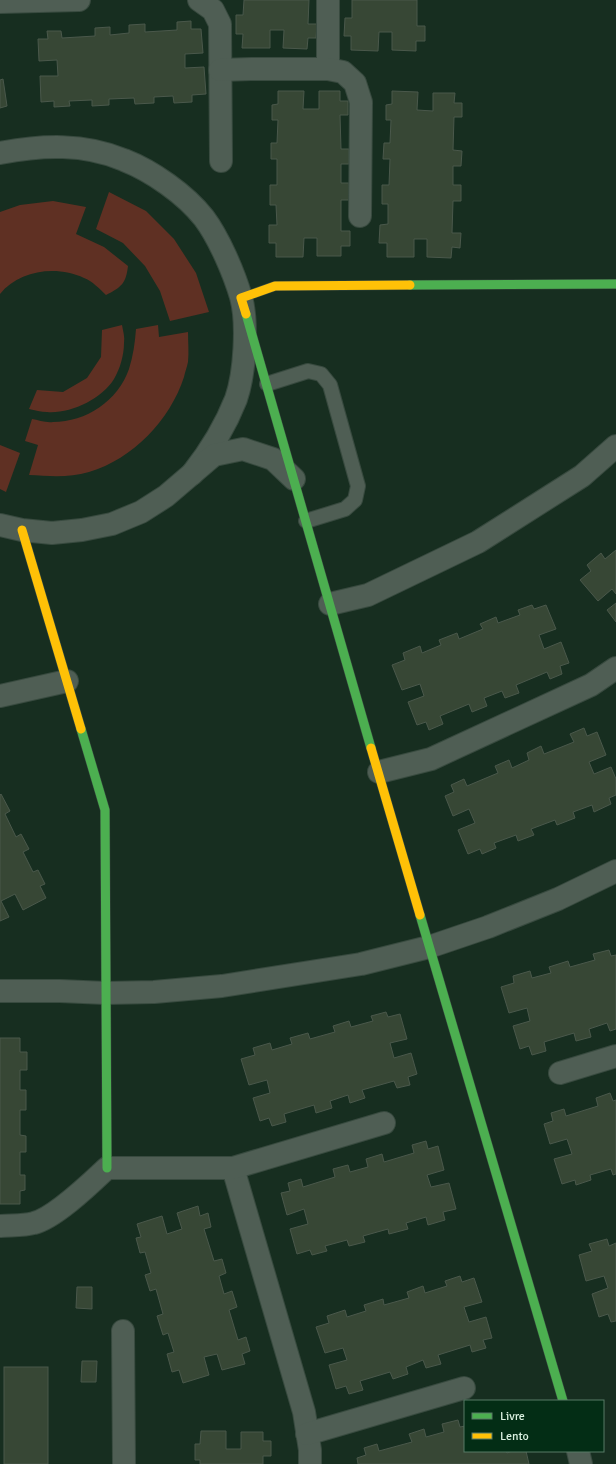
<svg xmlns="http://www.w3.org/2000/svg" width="616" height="1464" font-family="Signika,sans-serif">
	<rect width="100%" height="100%" fill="#172e20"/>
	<g fill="#5f3023">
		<polygon points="109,192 146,211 174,239 196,273 209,312 170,321 160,291 145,266 123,243 96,229"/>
		<path d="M53,201L86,207L76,234L104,247L128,266C126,283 122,287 106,295C100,289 92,281 84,278C57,265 19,270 0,294V212L20,205Z"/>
		<path d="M122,325C123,331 125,337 124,343C124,355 120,369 114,379C102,399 70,414 47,412C41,412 35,410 29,409L37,390L63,392L87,378L101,357L102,330Z"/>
		<path d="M158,325L159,337L188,332C188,342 189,352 188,362C187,367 185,372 184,377C170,420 133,459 89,472C69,478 49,476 29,475L38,445L25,441L32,419C38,420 46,423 53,422C86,422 118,401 129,369C133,356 135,343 136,329Z"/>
		<polygon points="0,445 20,453 6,492 0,489"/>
	</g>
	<g fill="#374735" stroke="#4a584b">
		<polygon points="244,0 309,0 308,24 317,24 316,38 308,38 307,49 283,48 284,30 270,30 270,48 242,48 243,34 236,34 236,15 243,15"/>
		<polygon points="352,0 417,0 417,26 425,26 425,41 416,41 416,51 392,50 392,32 379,32 378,51 351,50 351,36 344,36 345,18 352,18"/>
		<polygon points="191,21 191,29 201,29 203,53 185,54 185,68 204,67 206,94 192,95 192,102 174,103 173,96 154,97 154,103 135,104 134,98 109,99 109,105 92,106 92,100 69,101 70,106 54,107 54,101 41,102 40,76 58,76 57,60 39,61 38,39 48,39 47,31 61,31 62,38 95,36 95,28 110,27 110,35 129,33 129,25 145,24 145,32 177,30 177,22"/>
		<polygon points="3,79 7,106 0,108 0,80"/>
		<polygon points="278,91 304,91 303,109 319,109 319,91 340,91 340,101 348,101 348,115 340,115 341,149 349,149 349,164 341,164 341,183 349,183 349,200 341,200 341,231 350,231 350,246 341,246 341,256 317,256 317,238 304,238 303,257 276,257 276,243 269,243 269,225 277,225 276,205 270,205 270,185 277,185 277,159 271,159 271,143 277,143 278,120 272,120 272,105 278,104"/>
		<polygon points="392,91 418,92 417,110 433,111 433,93 455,93 454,103 462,103 462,117 454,117 453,150 462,151 461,166 453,166 453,185 461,185 461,201 453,201 452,233 461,233 460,248 452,247 451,258 427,257 427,239 414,239 414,257 387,257 387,243 379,243 380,225 388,224 388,204 382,204 382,185 389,185 390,159 383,159 384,143 390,143 391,120 386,120 386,105 392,104"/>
		<polygon points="616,550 616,594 612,589 598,601 580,580 591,571 587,565 601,553 605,559"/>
		<polygon points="616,603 616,622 607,610"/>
		<polygon points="532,605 534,609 546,605 556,629 539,635 544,649 561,642 569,663 560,666 562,674 550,679 547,672 516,685 519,693 505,698 502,691 484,698 487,706 472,712 469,704 440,716 443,724 429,730 426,722 417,725 408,702 424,696 420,684 402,690 392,665 405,660 403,653 420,646 422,653 441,645 439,640 457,633 459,639 483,629 480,624 496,617 498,623 520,615 518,610"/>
		<polygon points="584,728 587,736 597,732 606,755 589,762 594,774 611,767 616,779 616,795 609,798 611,804 594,812 592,805 573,812 575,818 557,825 555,820 531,829 534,835 518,841 516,835 494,843 496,848 482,854 480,849 468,854 458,830 475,823 469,809 453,816 445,796 454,792 451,785 464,779 467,786 498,773 495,766 509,760 512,768 529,760 527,753 541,746 544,754 574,742 570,734"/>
		<polygon points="1,794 10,811 5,814 16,837 21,834 29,849 23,852 33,872 38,870 45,884 40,886 46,898 23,910 15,894 1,901 9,917 0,921 0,795"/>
		<polygon points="609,950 611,956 616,955 616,1029 610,1031 607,1023 589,1029 591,1037 576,1041 574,1033 544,1042 546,1051 532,1055 529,1046 520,1049 513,1026 530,1021 527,1008 509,1013 501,987 514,983 513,976 530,971 532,978 551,973 549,967 568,961 570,967 595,960 593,954"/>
		<polygon points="386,1012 388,1017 400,1014 407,1039 390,1043 394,1058 411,1053 417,1074 408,1077 410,1085 397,1088 394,1081 362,1090 365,1098 350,1103 348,1095 330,1101 332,1108 316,1113 314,1105 284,1114 286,1122 272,1126 269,1118 260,1121 253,1098 270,1093 267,1080 249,1085 241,1059 255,1055 253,1048 270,1043 272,1050 292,1044 290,1038 308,1033 310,1039 335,1032 333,1026 349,1021 351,1027 373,1021 371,1016"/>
		<polygon points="0,1038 20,1038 20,1052 27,1052 27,1070 20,1070 20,1090 26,1090 26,1110 20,1110 20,1135 26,1136 26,1152 20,1152 20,1175 25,1175 25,1190 20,1191 20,1204 0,1204"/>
		<polygon points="610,1093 613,1101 616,1100 616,1174 613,1175 611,1169 590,1175 591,1180 576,1185 575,1180 562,1184 554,1159 572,1154 567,1139 550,1144 544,1124 553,1121 551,1113 564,1109 566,1116 598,1106 596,1098"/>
		<polygon points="426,1141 428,1149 438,1146 444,1170 427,1175 431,1187 449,1183 456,1209 443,1212 445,1220 428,1225 426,1217 406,1223 408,1229 389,1234 388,1229 363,1236 365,1242 349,1246 347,1240 325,1246 327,1251 312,1255 310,1250 297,1254 290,1229 308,1224 304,1209 287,1215 281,1193 290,1191 288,1183 301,1179 303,1187 335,1177 333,1169 348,1165 350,1172 368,1167 366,1159 382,1154 384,1162 414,1153 412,1145"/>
		<polygon points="198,1206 200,1216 208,1213 211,1227 204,1229 214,1261 222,1259 226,1273 219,1276 224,1294 232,1291 237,1307 229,1310 238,1340 246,1337 250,1351 242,1354 245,1364 222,1370 217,1354 204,1357 209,1375 183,1383 179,1370 172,1372 167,1354 174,1352 168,1333 163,1335 157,1316 163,1314 156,1289 150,1291 145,1275 151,1273 145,1252 140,1253 136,1238 141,1237 137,1224 162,1216 167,1234 182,1229 177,1213"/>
		<polygon points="607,1239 609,1246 616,1243 616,1321 611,1322 608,1314 599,1317 592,1294 608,1288 604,1276 586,1281 579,1255 592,1251 589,1244"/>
		<polygon points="460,1276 462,1282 474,1278 482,1302 464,1307 469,1322 486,1317 492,1338 483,1340 486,1348 472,1352 470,1345 438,1355 441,1364 426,1368 423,1360 406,1367 408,1374 393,1379 390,1372 360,1381 363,1390 349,1394 346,1386 336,1389 329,1365 347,1360 343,1348 325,1353 316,1327 329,1323 327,1316 345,1310 347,1317 366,1311 364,1305 383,1299 384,1305 409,1298 407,1292 423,1286 425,1293 447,1286 445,1281"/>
		<polygon points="77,1287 92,1287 92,1309 76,1308"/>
		<polygon points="82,1361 97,1361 96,1382 81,1382"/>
		<rect x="4" y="1367" width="44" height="97"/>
		<polygon points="458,1420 460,1427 465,1426 465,1451 506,1451 507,1453 512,1451 526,1451 529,1464 358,1464 357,1458 366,1455 364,1448 377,1444 379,1451 412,1442 409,1434 424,1429 426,1437 444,1432 442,1424"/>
		<polygon points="201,1431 226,1431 226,1449 241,1449 241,1432 263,1432 263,1441 271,1441 271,1456 263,1456 263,1464 200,1464 200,1460 195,1460 195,1444 200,1444"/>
	</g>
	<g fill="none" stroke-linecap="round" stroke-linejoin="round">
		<g stroke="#384a3f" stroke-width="16">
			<polyline id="lane" points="267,384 308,371 321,374 330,385 358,486 355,500 345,509 306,521"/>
		</g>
		<g stroke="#384a3f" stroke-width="24">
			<g id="street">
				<polyline points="199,0 213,10 220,24 221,161"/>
				<polyline points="0,2 79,0"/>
				<polyline points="328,69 328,0"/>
				<polyline points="220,70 251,69 328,69 343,72 355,83 361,102 360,216"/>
				<path d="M0,153C42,145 84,143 124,160C152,171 185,194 204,218C219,238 234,273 241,297C248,323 245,373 236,399C225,427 211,450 192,474"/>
				<polyline points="0,525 22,530 52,533 82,530 112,524 141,512 166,496 214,455 243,449 273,459 294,479"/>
				<polyline points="330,604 368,595 478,542 582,476 616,446"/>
				<polyline points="0,696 67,681"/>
				<polyline points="379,772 431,759 591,685 616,668"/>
				<polyline points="0,991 60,991 106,993 154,992 222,986 361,964 429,947 488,927 558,899 616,871"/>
				<polyline points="560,1073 616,1056"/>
				<polyline points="233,1168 304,1412 310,1450 310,1464"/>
				<path d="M0,1226C11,1225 23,1226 34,1223C55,1218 91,1183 107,1168H233L384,1123"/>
				<polyline points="123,1331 124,1464"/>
				<polyline points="307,1434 464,1388"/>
				<polyline points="578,1451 581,1464"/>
			</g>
		</g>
		<g stroke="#384a3f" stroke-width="10">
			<g id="fast">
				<polyline points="410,285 616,284"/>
				<polyline points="246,314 371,748"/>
				<polyline points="81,729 105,810 107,1168"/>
				<polyline points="420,915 563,1401"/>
			</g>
		</g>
		<g stroke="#384a3f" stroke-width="10">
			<g id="slow">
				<polyline points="246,314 241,298 275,286 410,285"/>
				<polyline points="22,530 81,729"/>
				<polyline points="371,748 420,915"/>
			</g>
		</g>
		<use href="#lane" stroke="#4f5e54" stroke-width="14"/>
		<use href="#street" stroke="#4f5e54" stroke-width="22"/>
		<use href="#fast" stroke="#4caf50" stroke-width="9"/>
		<use href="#slow" stroke="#ffc107" stroke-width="9"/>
	</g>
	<rect x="464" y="1400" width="140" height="52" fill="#032d15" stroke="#597b67"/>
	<rect x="472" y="1413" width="20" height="6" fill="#4caf50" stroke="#597b67"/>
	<text x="500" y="1420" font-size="12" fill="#dbf1e1">Livre</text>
	<rect x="472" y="1433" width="20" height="6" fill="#ffc107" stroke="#597b67"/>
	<text x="500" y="1440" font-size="12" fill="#dbf1e1">Lento</text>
</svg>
